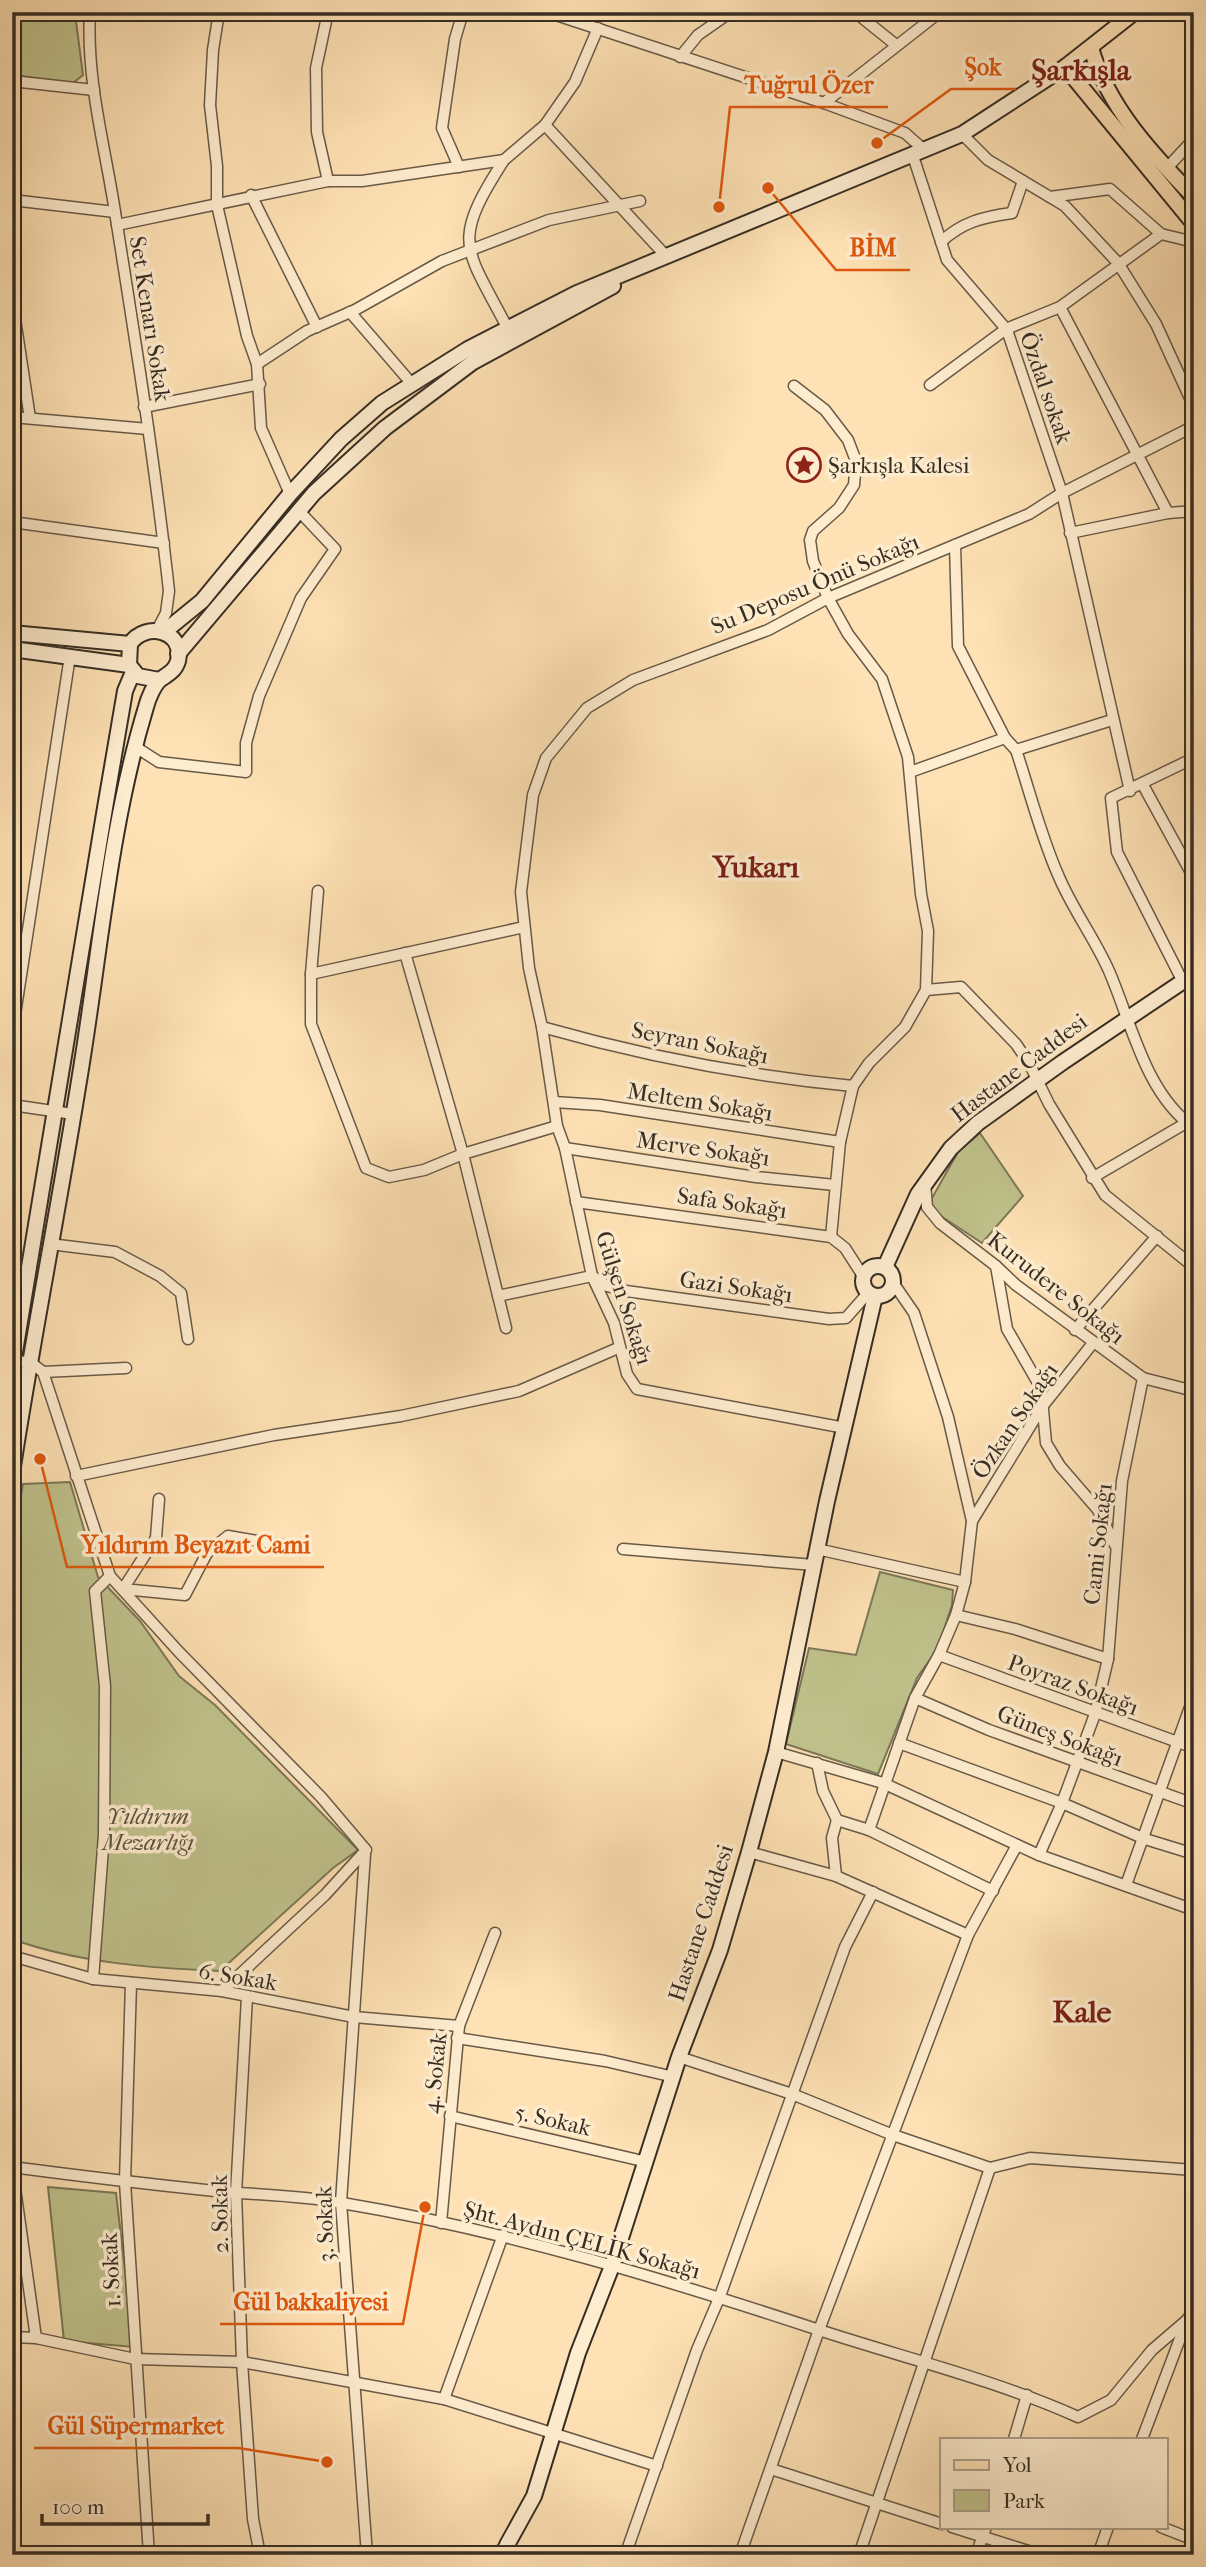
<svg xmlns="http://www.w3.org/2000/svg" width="1206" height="2567" font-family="'IM FELL French Canon',serif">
	<rect width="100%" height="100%" fill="#fee1b4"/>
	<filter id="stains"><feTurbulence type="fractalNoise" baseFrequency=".00286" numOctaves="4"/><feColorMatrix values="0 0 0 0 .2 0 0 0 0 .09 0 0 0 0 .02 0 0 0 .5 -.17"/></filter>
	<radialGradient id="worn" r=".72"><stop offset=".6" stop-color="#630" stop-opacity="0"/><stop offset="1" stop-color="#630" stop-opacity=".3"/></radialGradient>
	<g fill="#c0c28c" stroke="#7b7858" stroke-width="2">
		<polygon points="12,12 68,12 76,21 83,75 73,83 12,75"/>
		<polygon points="980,1133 1023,1196 982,1243 927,1207 958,1152"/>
		<path d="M70,1482L98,1577L140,1621L179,1676L215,1705L358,1850L333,1868L220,1971C151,1968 78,1963 12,1939V1550L23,1484Z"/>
		<polygon points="880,1572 953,1590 952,1605 938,1648 917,1678 878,1774 786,1744 809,1648 856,1655"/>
		<polygon points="48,2187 116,2193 134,2347 64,2341"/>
	</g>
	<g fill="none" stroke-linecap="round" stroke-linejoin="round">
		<g stroke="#685a48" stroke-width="13">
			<g id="street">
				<path d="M90,12C86,80 105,146 115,212C135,338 155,464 169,591L166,613L157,630"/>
				<polyline points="219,12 213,50 210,105 217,166 217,205 247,336 257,364 261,428 290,494"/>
				<polyline points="547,12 824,103 905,133 923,149"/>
				<polyline points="855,12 896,45"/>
				<polyline points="680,57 698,35 731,12"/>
				<polyline points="12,81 94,90"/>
				<polyline points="824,103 940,12"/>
				<polyline points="545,125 665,255"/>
				<polyline points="962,134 988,160 1065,206 1118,263 1156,324 1194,407"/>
				<polyline points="912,153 947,260 1007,330 1062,493 1130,791"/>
				<path d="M504,160C450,244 465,246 508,329"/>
				<polyline points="459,167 442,128 455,39 463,12"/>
				<polyline points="1166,169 1194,139"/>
				<polyline points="328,181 317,132 316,68 328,12"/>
				<polyline points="251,195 317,327"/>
				<polyline points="1050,197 1110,189 1161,234 1194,242"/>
				<polyline points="12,200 115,212"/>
				<polyline points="117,225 328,181 362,181 504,160 545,125 575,82 598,28"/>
				<polyline points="1161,234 1060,307 1168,513 1194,511"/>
				<path d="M941,242C962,222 983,217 1012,213L1023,181"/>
				<polyline points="350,312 412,384"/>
				<polyline points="12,318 15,319 30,418"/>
				<polyline points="257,364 307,331 355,310 442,261 549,220 640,201"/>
				<polyline points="930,385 1006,329 1060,307"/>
				<polyline points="794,386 825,410 848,440 856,461 854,485 839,508 813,531 810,540 813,561 828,598 848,634 882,679 908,757 921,894 928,931 926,990 905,1027 869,1063 853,1086 840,1142 831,1237"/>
				<polyline points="144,407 260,384"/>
				<polyline points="12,417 148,429"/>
				<polyline points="1189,428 1194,438"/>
				<polyline points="12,522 164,543"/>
				<polyline points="1070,533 1168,513"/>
				<polyline points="955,545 958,646 1005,738 1016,750 1112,720"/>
				<polyline points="134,746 159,762 246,772 246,743 259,696 301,598 335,549 299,511"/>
				<path d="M1016,750C1030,792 1041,837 1059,877C1073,910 1095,939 1109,971C1132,1024 1145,1093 1194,1128"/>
				<polyline points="910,772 1005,738"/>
				<polyline points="1143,785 1194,878"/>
				<polyline points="318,891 311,974 524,927"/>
				<polyline points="405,953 463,1154 506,1328"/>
				<polyline points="311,974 311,1024 366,1168 389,1177 424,1170 463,1154 557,1126"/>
				<polyline points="1182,980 1117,852 1111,798 1194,758"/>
				<polyline points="926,990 961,987 1016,1044 1029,1063 1049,1104 1105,1195 1194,1267"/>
				<path d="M542,1027C644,1056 748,1076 853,1086"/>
				<polyline points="12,1034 70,656"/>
				<polyline points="554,1102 600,1105 840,1142"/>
				<polyline points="12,1105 73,1114"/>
				<polyline points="565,1148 756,1177 835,1185"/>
				<polyline points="1092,1178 1186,1123"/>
				<polyline points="925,1183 927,1207 940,1223 996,1266 1016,1285 1143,1378 1194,1391"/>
				<polyline points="576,1202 831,1237 845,1248 863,1276"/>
				<polyline points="50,1244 115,1252 160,1276 181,1293 188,1339"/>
				<polyline points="996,1266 1007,1329 1041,1388 1046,1443 1060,1466 1098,1510 1115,1545"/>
				<polyline points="498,1296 592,1276 607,1286 626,1291 829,1319 846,1318 868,1293"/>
				<polyline points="1075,1330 1157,1236"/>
				<polyline points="12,1361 30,1362 43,1372 110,1576 179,1652 321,1797 366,1850 325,1895 222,1991"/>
				<polyline points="43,1372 126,1368"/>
				<polyline points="845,1428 637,1389 627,1374 614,1323 592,1276 565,1148 557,1126 542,1027 529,968 521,892 533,795 546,758 587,708 633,680 768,630 828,598 1029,514 1062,493 1194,426"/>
				<polyline points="76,1476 274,1435 401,1416 519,1391 618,1348"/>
				<polyline points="159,1499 156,1538 123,1589 185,1595 207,1553 228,1536 287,1546 304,1545"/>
				<polyline points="972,1521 1042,1407 1093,1343"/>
				<polyline points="623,1549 814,1565"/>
				<polyline points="817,1549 965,1582"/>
				<polyline points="956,1615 1015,1629 1108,1659"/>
				<polyline points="939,1655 1194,1748"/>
				<polyline points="915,1698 989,1730 1194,1804"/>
				<polyline points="899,1743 1062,1803 1145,1839 1194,1854"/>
				<polyline points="776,1752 883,1783 1039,1855 1194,1910"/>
				<polyline points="817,1763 823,1791 837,1820 869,1830 993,1891"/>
				<polyline points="869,1830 915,1698 939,1655 956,1615 965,1582 972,1521 948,1417 914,1313 894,1284"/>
				<polyline points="749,1852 836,1876 968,1935"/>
				<polyline points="365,1854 341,2202 367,2555"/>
				<polyline points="1039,1855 1062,1803 1095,1714 1108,1659 1122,1481 1143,1378"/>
				<polyline points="836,1876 832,1838 837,1820"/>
				<polyline points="1126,1885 1194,1696"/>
				<polyline points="12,1956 93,1979 222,1991 354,2017 459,2026"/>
				<polyline points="93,1979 104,1835 105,1686 95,1591 110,1576"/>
				<polyline points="131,1983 125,2182 149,2555"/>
				<polyline points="247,1997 236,2193 242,2362 253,2519 260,2555"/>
				<polyline points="457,2038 605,2061 674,2077"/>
				<polyline points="679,2057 792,2094 893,2135 990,2168 1030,2158 1194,2170"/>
				<polyline points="450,2116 647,2162"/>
				<polyline points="441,2223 459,2026 495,1933"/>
				<polyline points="12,2337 36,2338 135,2359 242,2362 444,2399 657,2466"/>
				<path d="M36,2338L12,2167C80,2176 147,2184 215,2191C257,2195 300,2195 342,2203C504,2230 661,2278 816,2329C904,2358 993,2379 1078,2417L1111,2400L1152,2350L1187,2320"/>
				<polyline points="444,2399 503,2235"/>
				<polyline points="1014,2439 1027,2395"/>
				<polyline points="1142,2439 1187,2320 1194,2310"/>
				<polyline points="771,2469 942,2524"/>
				<polyline points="952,2527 1041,2555"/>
				<polyline points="1161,2527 1194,2540"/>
				<polyline points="494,2555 507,2545 509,2555"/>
				<polyline points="628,2555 626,2553 697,2350 720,2296 845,1947 873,1892"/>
				<polyline points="740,2555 819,2330 968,1935 1017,1845"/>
				<polyline points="859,2555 990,2168"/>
				<polyline points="976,2555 986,2527"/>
				<polyline points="1098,2555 1108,2527"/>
			</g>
		</g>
		<g stroke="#362d24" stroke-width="18">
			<g id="secondary">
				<polyline points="164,632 202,601 290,494 341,439 382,403 468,349 577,293 962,134 1065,67"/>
				<polyline points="12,633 130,644"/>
				<polyline points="12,649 129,665"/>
				<polyline points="178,654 314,493 385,428 473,362 613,286"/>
				<circle cx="878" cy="1281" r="15"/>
				<polyline points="885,1267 918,1194 951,1148 978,1123 1063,1062 1194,974"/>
				<polyline points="12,1370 105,808 125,691 133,672"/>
				<path d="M12,1473C32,1342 58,1212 79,1081C100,956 109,829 146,707C148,699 154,684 161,679C168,674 175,671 178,661C185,630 145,621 130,644L129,665L138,676L159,680"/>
				<polyline points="507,2545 534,2496 578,2353 612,2266 679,2057 720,1950 749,1852 776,1752 827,1501 875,1296"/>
			</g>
		</g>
		<g stroke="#362d24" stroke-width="18">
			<g id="primary">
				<polyline points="1135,12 1065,67 1194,224"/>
				<path d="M1091,48C1108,107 1152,154 1194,197"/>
			</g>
		</g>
		<use href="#street" stroke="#feecce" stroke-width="10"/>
		<use href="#secondary" stroke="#feecce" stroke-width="14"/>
		<use href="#primary" stroke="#fee1b4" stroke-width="14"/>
	</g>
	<defs>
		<g id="sight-ring" transform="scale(1.75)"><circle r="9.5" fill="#feecce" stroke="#8f2418" stroke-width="1.5"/><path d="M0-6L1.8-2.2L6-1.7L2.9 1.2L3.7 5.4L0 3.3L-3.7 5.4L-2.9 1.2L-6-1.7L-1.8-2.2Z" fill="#8f2418"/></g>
	</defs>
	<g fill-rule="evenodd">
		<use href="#sight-ring" x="804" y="465"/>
	</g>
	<g text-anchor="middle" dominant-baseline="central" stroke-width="7" stroke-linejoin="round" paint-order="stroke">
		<g font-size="23" fill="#362d24" stroke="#feecce">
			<text transform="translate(150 319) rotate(81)">Set Kenarı Sokak</text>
			<text transform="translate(1046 388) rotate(71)">Özdal sokak</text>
			<text transform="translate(815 584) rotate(-23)">Su Deposu Önü Sokağı</text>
			<text transform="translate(700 1043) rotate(11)">Seyran Sokağı</text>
			<text transform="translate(1019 1068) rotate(-37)">Hastane Caddesi</text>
			<text transform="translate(700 1102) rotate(9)">Meltem Sokağı</text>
			<text transform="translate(703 1149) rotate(8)">Merve Sokağı</text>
			<text transform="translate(732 1203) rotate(8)">Safa Sokağı</text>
			<text transform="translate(736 1287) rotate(8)">Gazi Sokağı</text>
			<text transform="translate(1056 1288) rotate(38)">Kurudere Sokağı</text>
			<text transform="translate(624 1298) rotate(72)">Gülşen Sokağı</text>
			<text transform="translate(1015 1421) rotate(-56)">Özkan Sokağı</text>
			<text transform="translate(1098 1544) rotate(-84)">Cami Sokağı</text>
			<text transform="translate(1073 1685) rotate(20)">Poyraz Sokağı</text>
			<text transform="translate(1060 1736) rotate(21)">Güneş Sokağı</text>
			<text transform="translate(701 1923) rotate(-72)">Hastane Caddesi</text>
			<text transform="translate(238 1977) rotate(9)">6. Sokak</text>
			<text transform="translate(435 2073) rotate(-84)">4. Sokak</text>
			<text transform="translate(553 2120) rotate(13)">5. Sokak</text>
			<text transform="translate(220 2214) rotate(-91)">2. Sokak</text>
			<text transform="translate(325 2224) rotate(-92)">3. Sokak</text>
			<text transform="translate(582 2240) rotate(15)">Şht. Aydın ÇELİK Sokağı</text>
			<text transform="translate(111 2270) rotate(-93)">1. Sokak</text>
		</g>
		<g font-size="23" fill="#362d24" stroke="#feecce" text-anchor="start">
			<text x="828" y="465">Şarkışla Kalesi</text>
		</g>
		<g font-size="23" font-style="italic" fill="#58523e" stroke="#feecce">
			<text x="148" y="1816">Yıldırım<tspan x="148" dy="26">Mezarlığı</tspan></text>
		</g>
		<g font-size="30" font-weight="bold" fill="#7a1f14" stroke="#feecce">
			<text x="1081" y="70">Şarkışla</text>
			<text x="756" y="867">Yukarı</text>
			<text x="1082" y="2012">Kale</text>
		</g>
	</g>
	<path fill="none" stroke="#df570d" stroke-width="2.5" d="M877 143L951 89H1016M719 207L730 107H888M768 188L836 270H910M40 1459L67 1567H324M425 2207L403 2324H220M327 2462L238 2448H34"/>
	<g fill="#df570d" stroke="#feecce" stroke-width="2.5">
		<circle cx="877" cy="143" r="7"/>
		<circle cx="719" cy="207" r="7"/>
		<circle cx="768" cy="188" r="7"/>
		<circle cx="40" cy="1459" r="7"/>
		<circle cx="425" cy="2207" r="7"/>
		<circle cx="327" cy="2462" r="7"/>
	</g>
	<g font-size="24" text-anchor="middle" font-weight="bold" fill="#df570d" stroke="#feecce" stroke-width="7" stroke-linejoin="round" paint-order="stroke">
		<text x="983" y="75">Şok</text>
		<text x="809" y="93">Tuğrul Özer</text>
		<text x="873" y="256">BİM</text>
		<text x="196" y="1553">Yıldırım Beyazıt Cami</text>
		<text x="311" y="2310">Gül bakkaliyesi</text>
		<text x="136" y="2434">Gül Süpermarket</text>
	</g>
	<rect width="1206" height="2567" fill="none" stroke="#fee1b4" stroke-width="42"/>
	<rect x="14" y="14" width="1178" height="2539" fill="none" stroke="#362d24" stroke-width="3.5"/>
	<rect x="21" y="21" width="1164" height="2525" fill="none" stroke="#362d24" stroke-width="2"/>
	<rect x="940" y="2438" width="228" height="91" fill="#feecce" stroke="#aea08a" stroke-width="2"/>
	<rect x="954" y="2460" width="35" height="10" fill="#fee1b4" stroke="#aea08a" stroke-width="2"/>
	<text x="1003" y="2472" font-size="21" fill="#362d24">Yol</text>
	<rect x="954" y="2490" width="35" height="21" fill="#c0c28c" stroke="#aea08a" stroke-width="2"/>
	<text x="1003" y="2508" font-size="21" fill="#362d24">Park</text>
	<path d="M42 2514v10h166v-10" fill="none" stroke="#362d24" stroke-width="3.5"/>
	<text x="52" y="2514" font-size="21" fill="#362d24" stroke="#feecce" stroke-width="5" paint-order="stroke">100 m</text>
	<rect width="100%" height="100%" filter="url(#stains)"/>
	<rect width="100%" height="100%" fill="url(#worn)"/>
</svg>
